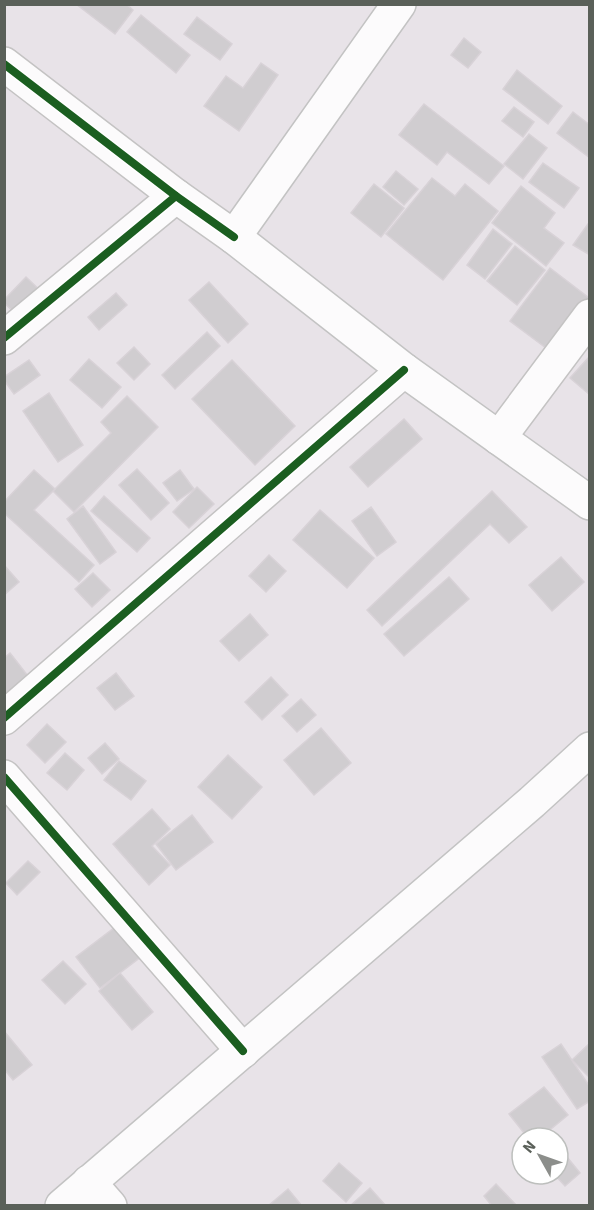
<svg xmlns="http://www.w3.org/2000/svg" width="594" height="1210" font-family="'Source Sans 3',sans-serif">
	<rect width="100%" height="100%" fill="#e8e3e8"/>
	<g fill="#d0cdd0" stroke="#d8d2d7" stroke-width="1.5">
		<polygon points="76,4 126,4 133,10 115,34"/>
		<polygon points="141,15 190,55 176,73 127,32"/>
		<polygon points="197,17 232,44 220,60 184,34"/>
		<polygon points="464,38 481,52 468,68 451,55"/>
		<polygon points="261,63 278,75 239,131 204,106 226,76 243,88"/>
		<polygon points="517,70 562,106 548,124 503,89"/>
		<polygon points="424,104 504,166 489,184 447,152 437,165 399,135"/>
		<polygon points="514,107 534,122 523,137 502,121"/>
		<polygon points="573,112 590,125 590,158 557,133"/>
		<polygon points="529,134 547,148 523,179 504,164"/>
		<polygon points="543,163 579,188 564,208 529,182"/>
		<polygon points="396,171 418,189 404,205 383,187"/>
		<polygon points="432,178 455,196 465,184 498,211 443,280 386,234"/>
		<polygon points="374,184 404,208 381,237 351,213"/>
		<polygon points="521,186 555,213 544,228 564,243 546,266 492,223"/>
		<polygon points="590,221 590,255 573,245"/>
		<polygon points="493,229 512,244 485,279 467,265"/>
		<polygon points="515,246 545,270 517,305 487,281"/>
		<polygon points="550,268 589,298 550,351 510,321"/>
		<polygon points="26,277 48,298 25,322 4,303 4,300"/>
		<polygon points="209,282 248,324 228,343 189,300"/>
		<polygon points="116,293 127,305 99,330 88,317"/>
		<polygon points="207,332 220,346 175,389 162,375"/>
		<polygon points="134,347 150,364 134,380 117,363"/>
		<polygon points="590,356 590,395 570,378"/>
		<polygon points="89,359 121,387 102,408 70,380"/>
		<polygon points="29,360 40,375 14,394 4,380 4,377"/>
		<polygon points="232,360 295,426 255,465 192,399"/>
		<polygon points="49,393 83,445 58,462 23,411"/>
		<polygon points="127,396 158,427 74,512 53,491 111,433 101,422"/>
		<polygon points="404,419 422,439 368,487 350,467"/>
		<polygon points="137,469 169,503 151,520 119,485"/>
		<polygon points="34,470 55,489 34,510 94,565 79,582 4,513 4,502"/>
		<polygon points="180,470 194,489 177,501 163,483"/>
		<polygon points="197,487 214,504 189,528 173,512"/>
		<polygon points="492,491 527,527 509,543 490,524 382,626 367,610"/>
		<polygon points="104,496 150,538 137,552 91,511"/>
		<polygon points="83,506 116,552 100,564 67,519"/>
		<polygon points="371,507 396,542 377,556 352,521"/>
		<polygon points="320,510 374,558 347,588 293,540"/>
		<polygon points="269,555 286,571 266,592 249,576"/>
		<polygon points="561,557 584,582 552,611 529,585"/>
		<polygon points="4,565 19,582 4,595"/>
		<polygon points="93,573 110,590 92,607 75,589"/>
		<polygon points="449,577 469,599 404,656 384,634"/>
		<polygon points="250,614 268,635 239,661 220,641"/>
		<polygon points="10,653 32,681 4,703 4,658"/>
		<polygon points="116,673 134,696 115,710 97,688"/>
		<polygon points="271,677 288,695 262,720 245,702"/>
		<polygon points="301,699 316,715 297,732 282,716"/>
		<polygon points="47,724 66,742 45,763 27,745"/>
		<polygon points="321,728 351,763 314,795 284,760"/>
		<polygon points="105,743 119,759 102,774 88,758"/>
		<polygon points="65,753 84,770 67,790 47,773"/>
		<polygon points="228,755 262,787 232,819 198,787"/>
		<polygon points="119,761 146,781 131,800 104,780"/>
		<polygon points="152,809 170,829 152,846 170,865 149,885 113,844"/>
		<polygon points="192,815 213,842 176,870 156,844"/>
		<polygon points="28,861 40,872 17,895 6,883"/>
		<polygon points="127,918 150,950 100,988 76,957"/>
		<polygon points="63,961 86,984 65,1004 42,980"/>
		<polygon points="120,973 153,1012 132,1030 99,991"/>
		<polygon points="4,1031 32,1065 13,1080 4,1069"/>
		<polygon points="590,1043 590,1078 572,1060"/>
		<polygon points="561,1044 590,1087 590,1101 577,1109 542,1057"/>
		<polygon points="544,1087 568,1115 540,1138 528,1138 509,1114"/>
		<polygon points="558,1146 580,1173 565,1186 554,1174 558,1174"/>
		<polygon points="339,1163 362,1183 346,1202 323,1181"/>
		<polygon points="496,1184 517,1206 492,1206 484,1196"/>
		<polygon points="370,1188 386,1206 350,1206"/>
		<polygon points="288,1189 302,1206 268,1206"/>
	</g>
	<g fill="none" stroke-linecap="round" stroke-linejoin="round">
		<g stroke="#c4c3c3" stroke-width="36">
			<g id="street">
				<polyline points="4,64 176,196 234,237"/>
				<polyline points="4,338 176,196"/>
				<polyline points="499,438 590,316"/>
				<polyline points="4,718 404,370"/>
				<polyline points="4,777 243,1051"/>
				<polyline points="89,1182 110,1206"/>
			</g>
		</g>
		<g stroke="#c3c3c3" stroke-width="36">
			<g id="secondary">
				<polyline points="399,4 234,237 404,370 590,503"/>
				<polyline points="62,1206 532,802 590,749"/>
			</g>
		</g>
		<use href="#street" stroke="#fcfbfc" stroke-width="33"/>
		<use href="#secondary" stroke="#fcfbfc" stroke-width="33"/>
		<g stroke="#fff" stroke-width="11">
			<g id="cycleway">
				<polyline points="4,64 176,196 234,237"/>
				<polyline points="4,338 176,196"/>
				<polyline points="4,718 404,370"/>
				<polyline points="4,777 243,1051"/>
			</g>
		</g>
		<use href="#cycleway" stroke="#1b5e20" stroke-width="8"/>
	</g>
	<rect width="594" height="1210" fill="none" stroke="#5a6059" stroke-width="12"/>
	<g transform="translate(540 1156) rotate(310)"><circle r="28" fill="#ffffff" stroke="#bdbfbd" stroke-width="1.5"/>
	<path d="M0-4.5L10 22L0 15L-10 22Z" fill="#8c8e8b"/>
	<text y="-9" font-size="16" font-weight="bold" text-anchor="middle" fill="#5a6059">N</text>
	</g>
</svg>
